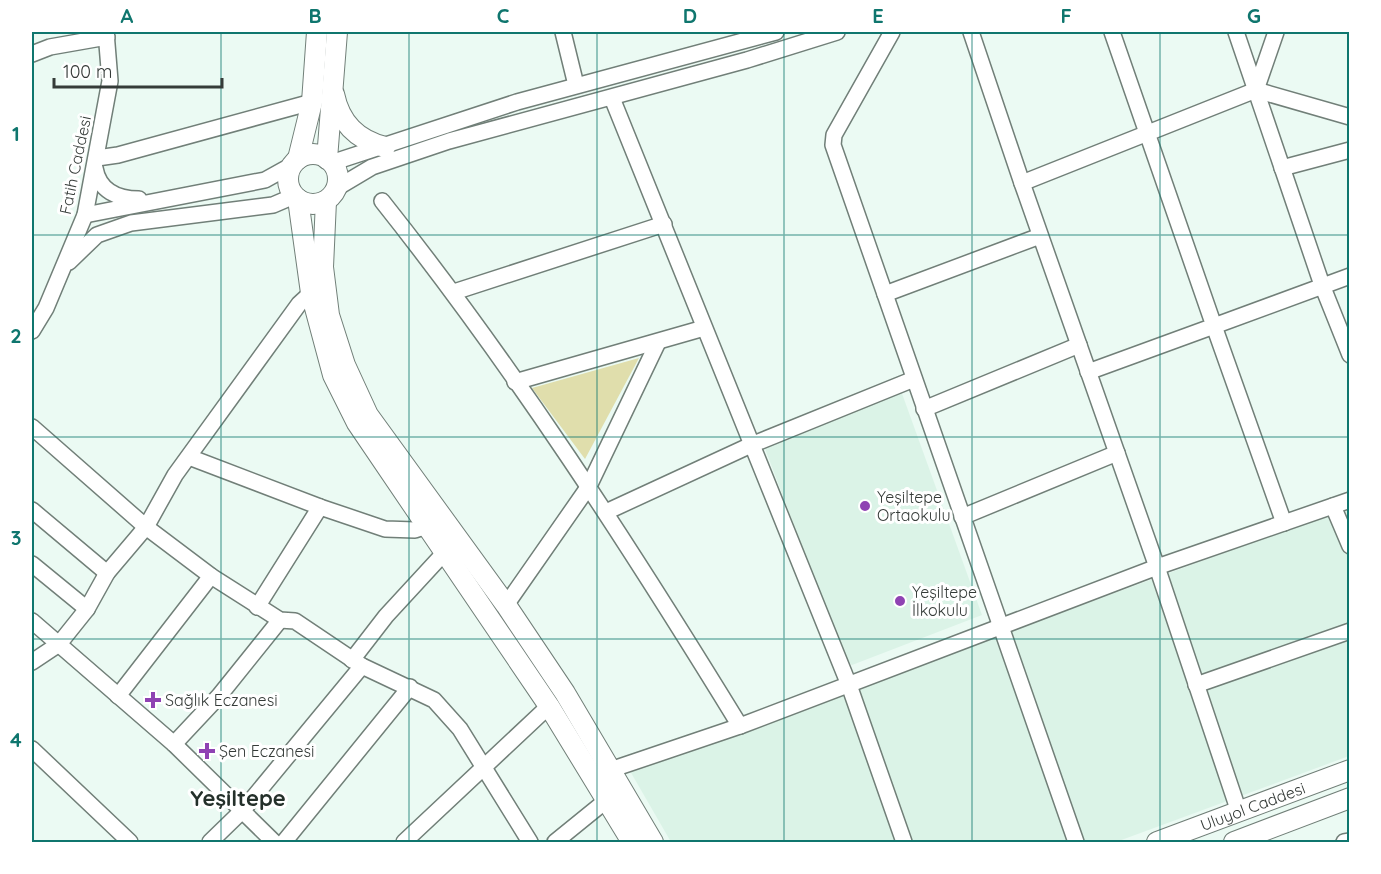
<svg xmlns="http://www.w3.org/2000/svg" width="1381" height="874" font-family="Quicksand,sans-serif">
	<rect width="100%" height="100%" fill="#ebfaf3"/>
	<g fill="#dbf3e7">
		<polygon points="900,388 982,615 852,665 845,660 761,438"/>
		<polygon points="1349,507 1349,756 1116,842 671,842 630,771"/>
	</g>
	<polygon fill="#e0deac" points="639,358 585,459 532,388"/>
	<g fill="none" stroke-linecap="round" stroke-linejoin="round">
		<g stroke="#717f78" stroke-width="18">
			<g id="minor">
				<polyline points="563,32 576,85"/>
				<polyline points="892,32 834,135 833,145 1076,842"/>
				<polyline points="971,32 1022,183 1157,567 1239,812"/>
				<polyline points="1236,32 1322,285 1350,355"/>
				<polyline points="32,54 50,47 107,37"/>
				<polyline points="1256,90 1276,32"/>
				<polyline points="612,98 849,685 904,842"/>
				<polyline points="97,158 118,155 312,102"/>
				<polyline points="331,163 517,102 776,32"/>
				<path d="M95,168C99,191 118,199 139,199"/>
				<polyline points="1282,168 1350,150"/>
				<polyline points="1022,183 1256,90 1350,117"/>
				<polyline points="335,189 372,167 449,141 747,60 837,32"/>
				<path d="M382,201C514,367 629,545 740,726"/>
				<polyline points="85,215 265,180 292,165"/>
				<polyline points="69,262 97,235 131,223 273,205 294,196"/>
				<polyline points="454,292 664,224"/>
				<polyline points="885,294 1040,236"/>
				<polyline points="32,331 46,308 85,215 110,81 106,32"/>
				<polyline points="1088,372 1214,326 1112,32"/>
				<polyline points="515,382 704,328"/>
				<polyline points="924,409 1079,345"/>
				<polyline points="32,427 146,527 211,576 280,620 295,621 362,666 434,700 460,729 530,842"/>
				<polyline points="189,457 320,507 385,529 415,530 427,526"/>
				<polyline points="1333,506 1350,546"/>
				<polyline points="32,510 107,573"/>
				<polyline points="606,512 751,445 914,379"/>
				<polyline points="962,517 1117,453"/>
				<polyline points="1284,523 1214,326 1350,276"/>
				<polyline points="32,564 87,609"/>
				<polyline points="506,605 589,486 658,342"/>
				<polyline points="257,607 320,507"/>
				<polyline points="32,621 174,744 274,842"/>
				<polyline points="352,660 386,616 445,552"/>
				<polyline points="32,662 59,644 87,609 107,573 146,527 175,475 299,304 311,293"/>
				<polyline points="1196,685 1350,631"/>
				<polyline points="118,696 211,576"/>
				<polyline points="174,744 219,696 280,620"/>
				<polyline points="32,749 130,842"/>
				<polyline points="610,770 740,726 1157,567 1350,500"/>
				<polyline points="210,842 243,810 362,666"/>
				<polyline points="284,842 410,687"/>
				<polyline points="404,842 549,706"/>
				<polyline points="555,842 608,799"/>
				<polyline points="1344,842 1350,841"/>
			</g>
		</g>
		<g stroke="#717f78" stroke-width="22">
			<g id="major">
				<path d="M334,94C340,123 357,140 385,147"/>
				<circle cx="313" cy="179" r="25"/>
				<polyline points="298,159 312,102 317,32"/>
				<polyline points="327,159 337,32"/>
				<polyline points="298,199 311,293 333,375 357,423 549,706 632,842"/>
				<polyline points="326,201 323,267 329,315 345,365 368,415 506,605 565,693 653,842"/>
				<path id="s1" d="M1157,842L1350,770"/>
				<polyline points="1234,842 1350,798"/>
			</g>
		</g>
		<use href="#minor" stroke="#fff" stroke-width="15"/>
		<use href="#major" stroke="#fff" stroke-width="20"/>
	</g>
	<path fill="none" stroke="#0f766e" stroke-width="1.5" stroke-opacity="0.55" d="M221,32V842M409,32V842M597,32V842M784,32V842M972,32V842M1160,32V842M32,235H1350M32,437H1350M32,639H1350"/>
	<g fill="#8f42b3" stroke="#fff" stroke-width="2">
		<circle cx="865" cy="506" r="6"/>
		<circle cx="900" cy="601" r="6"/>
		<path d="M150 691h6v6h6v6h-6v6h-6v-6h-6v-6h6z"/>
		<path d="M204 742h6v6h6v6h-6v6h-6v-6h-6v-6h6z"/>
	</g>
	<g text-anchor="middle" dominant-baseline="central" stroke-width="6" stroke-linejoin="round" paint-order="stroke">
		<g font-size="16" fill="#353b38" stroke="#fff">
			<text transform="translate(75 165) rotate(-78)">Fatih Caddesi</text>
			<text stroke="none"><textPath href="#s1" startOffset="102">Uluyol Caddesi</textPath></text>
		</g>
		<g font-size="16" fill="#353b38" stroke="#fff" text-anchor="start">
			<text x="877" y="497">Yeşiltepe<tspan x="877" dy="18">Ortaokulu</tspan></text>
			<text x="912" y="592">Yeşiltepe<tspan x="912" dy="18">İlkokulu</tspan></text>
			<text x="165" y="700">Sağlık Eczanesi</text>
			<text x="219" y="751">Şen Eczanesi</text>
		</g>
		<g font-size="22" font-weight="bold" fill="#24302a" stroke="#fff">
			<text x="238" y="798">Yeşiltepe</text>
		</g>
	</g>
	<rect width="1381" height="874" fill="none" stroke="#ffffff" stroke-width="66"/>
	<path d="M54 78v9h168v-9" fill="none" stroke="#353b38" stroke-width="3"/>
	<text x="63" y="78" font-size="18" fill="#353b38" stroke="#ffffff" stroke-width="4.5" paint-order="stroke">100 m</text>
	<rect x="33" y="33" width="1315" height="808" fill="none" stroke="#0f766e" stroke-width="2"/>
	<g font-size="20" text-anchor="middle" font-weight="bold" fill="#0f766e">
		<text x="127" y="23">A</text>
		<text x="315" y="23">B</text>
		<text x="503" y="23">C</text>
		<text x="690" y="23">D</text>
		<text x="878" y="23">E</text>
		<text x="1066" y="23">F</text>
		<text x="1254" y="23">G</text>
		<text x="16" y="141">1</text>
		<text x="16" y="343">2</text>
		<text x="16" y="545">3</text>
		<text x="16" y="747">4</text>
	</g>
</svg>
